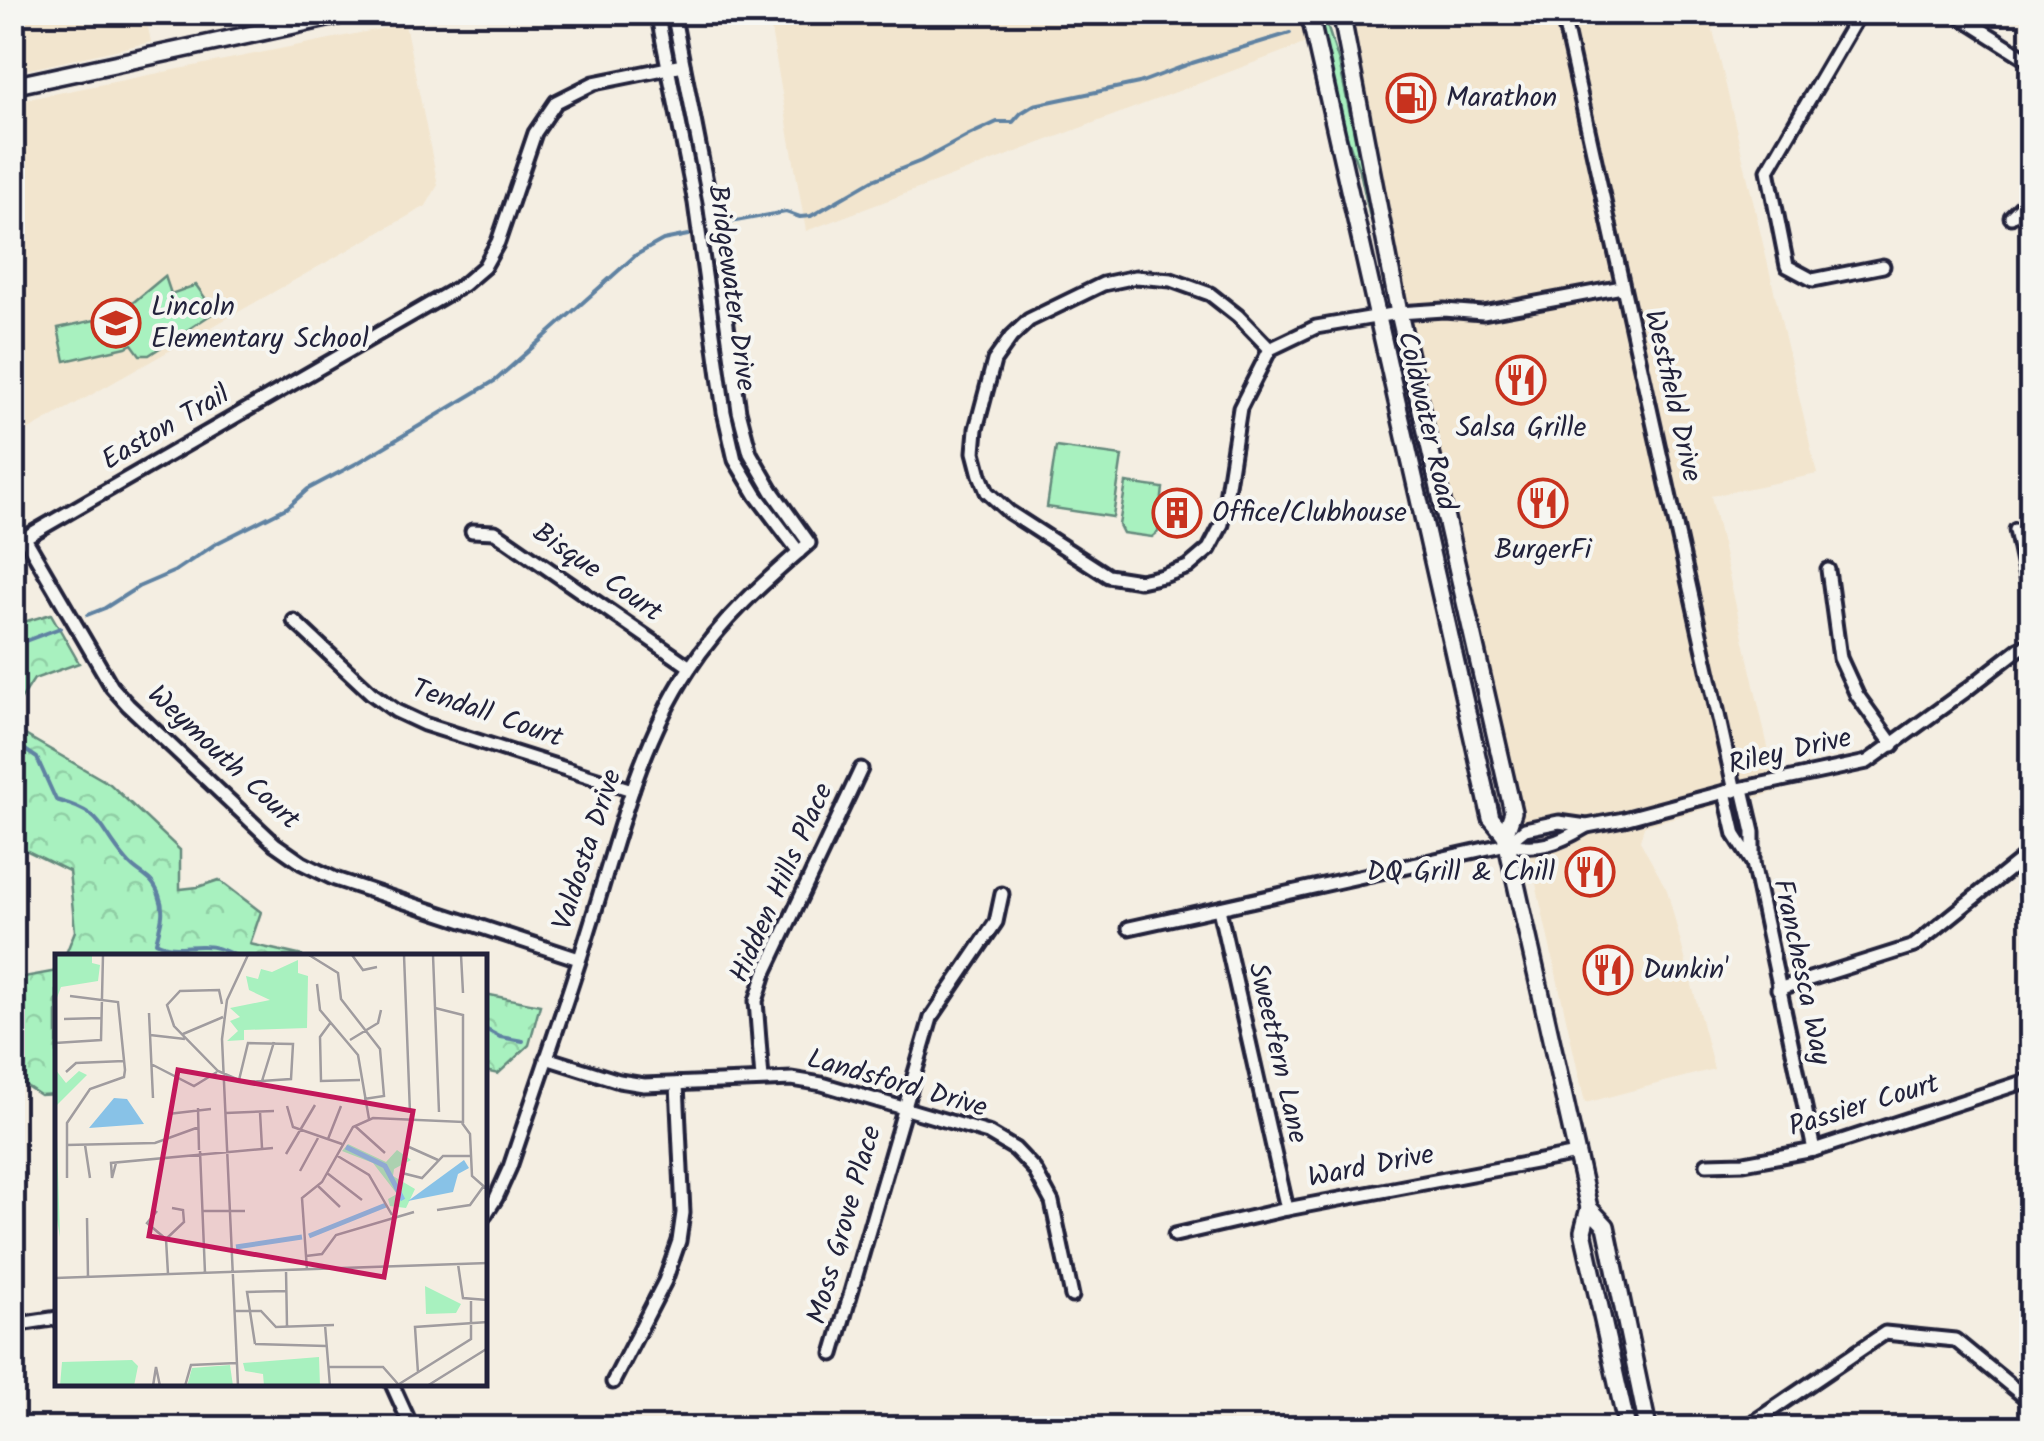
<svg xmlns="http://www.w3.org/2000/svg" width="2044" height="1441" font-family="Kalam,sans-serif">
	<defs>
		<pattern id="forest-crowns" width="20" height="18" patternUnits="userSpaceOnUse" patternTransform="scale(2.5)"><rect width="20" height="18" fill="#a8f1bf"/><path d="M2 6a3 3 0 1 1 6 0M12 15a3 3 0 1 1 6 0" fill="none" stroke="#90cea5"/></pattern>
	</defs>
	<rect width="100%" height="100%" fill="#f4eee2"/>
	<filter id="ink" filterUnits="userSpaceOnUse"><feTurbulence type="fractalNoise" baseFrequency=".01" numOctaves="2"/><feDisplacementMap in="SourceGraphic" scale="20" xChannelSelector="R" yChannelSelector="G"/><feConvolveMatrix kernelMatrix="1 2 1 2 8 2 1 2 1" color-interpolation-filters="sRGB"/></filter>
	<g filter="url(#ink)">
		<g fill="#f2e5ce">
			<polygon points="12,13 145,13 151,42 13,73"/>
			<polygon points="768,13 1299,13 1306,43 806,231"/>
			<polygon points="1351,13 1709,13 1817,474 1711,496 1778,791 1757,798 1715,806 1644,826 1640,841 1667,890 1714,1069 1585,1103 1404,294"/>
			<polygon points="405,24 438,185 426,206 13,439 13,102"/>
		</g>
		<g fill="#a8f1bf" stroke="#658a7d" stroke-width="2.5">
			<polygon points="1318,13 1323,13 1339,62 1372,218 1370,218 1361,176 1344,128"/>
			<polygon points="165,276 171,294 196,285 215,312 149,355 140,355 132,344 126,347 65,361 58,328 118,315"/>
			<polygon points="1056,447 1122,456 1113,517 1047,507"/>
			<polygon points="1126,483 1163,488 1161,506 1167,507 1166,519 1160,519 1158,532 1152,537 1123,533 1119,525"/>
		</g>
		<g fill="url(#forest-crowns)" stroke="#658a7d" stroke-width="2.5">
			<polygon points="51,614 79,663 34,679 13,712 13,625"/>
			<polygon points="13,728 110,784 180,850 180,889 198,887 219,880 261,912 250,944 303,956 65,956 75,931 69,871 13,844"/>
			<polygon points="57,971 57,1094 40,1095 13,1077 13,979"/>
			<polygon points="485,994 540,1005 529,1045 498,1074 485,1071"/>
		</g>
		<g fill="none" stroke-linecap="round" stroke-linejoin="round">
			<g stroke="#5f82a2" stroke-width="4">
				<polyline points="730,222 786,212 800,217 811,216 873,180 921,161 969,135 997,122 1013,122 1021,113 1034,105 1139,83 1192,63 1290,33"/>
				<polyline points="87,615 105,608 138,587 175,571 217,543 288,507 308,489 359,462 496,380 636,255 663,240 688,235"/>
				<polyline points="12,646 60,628"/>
				<path d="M12,741L37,758L56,800C107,814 97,827 127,861C139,876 151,874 159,895C166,913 160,924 156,942C172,951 187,945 204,946C216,946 225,951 236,956"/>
				<polyline points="485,1029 500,1037 523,1041"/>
			</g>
			<g stroke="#22223b" stroke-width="19">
				<g id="minor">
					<polyline points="657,12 695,203 724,412 735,460 756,495 799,552"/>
					<polyline points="1562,12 1735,791"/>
					<polyline points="1867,12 1856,19 1768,170 1787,266 1813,280 1883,266"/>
					<polyline points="1953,12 2032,62"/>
					<polyline points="2011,217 2032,196"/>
					<polyline points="1270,349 1238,316 1210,294 1171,280 1136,277 1103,284 1029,320 1011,337 994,361 976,429 974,452 980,475 987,492 1009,512 1108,576 1140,581 1163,576 1188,567 1209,549 1222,524 1240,408 1270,349 1316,327 1399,313 1444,310 1483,313 1622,287"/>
					<polyline points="2016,530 2032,606"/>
					<polyline points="472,531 495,532 690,667"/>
					<polyline points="25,538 112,687 128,705 275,844 302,863 335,879 579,959"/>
					<polyline points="12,545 463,285 484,267 498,242 535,133 556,102 594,83 683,65"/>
					<polyline points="1828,570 1840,658 1857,695 1893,745"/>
					<polyline points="294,621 371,693 396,711 424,724 632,790"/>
					<polyline points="1743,789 1753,832 1753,863 1814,1150"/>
					<polyline points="1725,792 1735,835 1753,863"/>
					<polyline points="1507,844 1525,829 1559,822 1587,826 1624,819 1725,792 1867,762 1965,691 2019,649 2032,643"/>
					<polyline points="1219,909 1287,1209"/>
					<path d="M1129,928L1507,844C1540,850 1557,844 1585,827"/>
					<polyline points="1778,989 1914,946 2032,851"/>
					<polyline points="546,1058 619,1081 644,1085 792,1079 822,1084 988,1133 1015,1149 1034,1169 1052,1202 1072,1296"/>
					<polyline points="762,1079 756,1001 765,973 861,769"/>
					<polyline points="1707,1164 1744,1163 1814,1150 2032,1079"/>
					<path d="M485,1215L496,1198L510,1167C537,1086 566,1005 591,923C618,837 639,745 689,669C721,620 765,581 809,543L772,491L750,453L739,411L710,202L673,12"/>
					<polyline points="1175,1235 1287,1209 1577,1154"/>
					<polyline points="12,1325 58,1318"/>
					<polyline points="833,1354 931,1018 996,922 1002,894"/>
					<polyline points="613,1382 665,1281 679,1241 683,1213 677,1084"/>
					<polyline points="392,1384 412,1428"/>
					<polyline points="19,1427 19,1428"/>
					<polyline points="1745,1428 1885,1333 1955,1340 2032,1403"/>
				</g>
			</g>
			<g stroke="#22223b" stroke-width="22">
				<g id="major">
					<polyline points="1309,12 1491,818 1505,835 1589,1208 1583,1231 1627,1428"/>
					<polyline points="1341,12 1399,313 1513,812 1505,835"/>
					<polyline points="12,86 355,12"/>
					<polyline points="1589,1208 1606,1226 1648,1428"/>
				</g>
			</g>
			<use href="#minor" stroke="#f6f6f2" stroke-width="11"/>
			<use href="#major" stroke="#f6f6f2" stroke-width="15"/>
		</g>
	</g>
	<defs>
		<g id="fuel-ring" transform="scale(2.5)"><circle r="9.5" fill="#f6f6f2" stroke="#c8321e" stroke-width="1.5"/><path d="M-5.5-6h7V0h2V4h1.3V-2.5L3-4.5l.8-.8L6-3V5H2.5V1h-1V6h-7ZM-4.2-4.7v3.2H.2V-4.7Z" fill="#c8321e"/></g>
		<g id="school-ring" transform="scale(2.5)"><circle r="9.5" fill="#f6f6f2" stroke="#c8321e" stroke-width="1.5"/><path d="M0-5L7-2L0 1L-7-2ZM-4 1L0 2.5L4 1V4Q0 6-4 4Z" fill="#c8321e"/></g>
		<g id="restaurant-ring" transform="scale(2.5)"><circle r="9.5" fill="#f6f6f2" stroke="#c8321e" stroke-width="1.5"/><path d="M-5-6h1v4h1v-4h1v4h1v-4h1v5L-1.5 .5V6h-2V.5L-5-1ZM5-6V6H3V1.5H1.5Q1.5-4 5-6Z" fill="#c8321e"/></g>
		<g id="building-ring" transform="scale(2.5)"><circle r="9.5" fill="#f6f6f2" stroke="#c8321e" stroke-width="1.5"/><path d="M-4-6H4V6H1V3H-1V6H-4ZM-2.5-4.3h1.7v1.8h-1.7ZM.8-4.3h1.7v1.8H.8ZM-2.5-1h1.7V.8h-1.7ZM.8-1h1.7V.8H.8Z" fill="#c8321e"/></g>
	</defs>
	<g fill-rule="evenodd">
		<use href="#fuel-ring" x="1411" y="98"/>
		<use href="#school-ring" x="116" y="323"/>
		<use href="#restaurant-ring" x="1521" y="380"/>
		<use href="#restaurant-ring" x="1543" y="503"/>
		<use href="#building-ring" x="1177" y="513"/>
		<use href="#restaurant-ring" x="1590" y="872"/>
		<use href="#restaurant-ring" x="1608" y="970"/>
	</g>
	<g text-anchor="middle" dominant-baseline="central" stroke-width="8" stroke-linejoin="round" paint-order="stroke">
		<g font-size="28" fill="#22223b" stroke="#f6f6f2" text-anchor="start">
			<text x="1446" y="98">Marathon</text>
			<text x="151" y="307">Lincoln<tspan x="151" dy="32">Elementary School</tspan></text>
			<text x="1521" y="428" text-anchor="middle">Salsa Grille</text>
			<text x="1212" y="513">Office/Clubhouse</text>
			<text x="1543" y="550" text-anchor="middle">BurgerFi</text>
			<text x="1555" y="872" text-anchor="end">DQ Grill &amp; Chill</text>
			<text x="1643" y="970">Dunkin'</text>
		</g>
		<g font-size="28" fill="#22223b" stroke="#f6f6f2">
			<text transform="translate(731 288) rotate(82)">Bridgewater Drive</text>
			<text transform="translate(1672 396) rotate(77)">Westfield Drive</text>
			<text transform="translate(1426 421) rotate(77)">Coldwater Road</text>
			<text transform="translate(166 428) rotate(-30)">Easton Trail</text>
			<text transform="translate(597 573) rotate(35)">Bisque Court</text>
			<text transform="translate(487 714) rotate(19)">Tendall Court</text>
			<text transform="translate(1790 752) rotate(-13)">Riley Drive</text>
			<text transform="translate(223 758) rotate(43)">Weymouth Court</text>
			<text transform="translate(588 850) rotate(-72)">Valdosta Drive</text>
			<text transform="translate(782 883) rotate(-66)">Hidden Hills Place</text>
			<text transform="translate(1801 972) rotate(78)">Franchesca Way</text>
			<text transform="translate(1277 1053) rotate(77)">Sweetfern Lane</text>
			<text transform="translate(897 1084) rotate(16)">Landsford Drive</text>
			<text transform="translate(1864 1106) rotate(-17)">Passier Court</text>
			<text transform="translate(1371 1167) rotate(-11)">Ward Drive</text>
			<text transform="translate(845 1225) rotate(-74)">Moss Grove Place</text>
		</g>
	</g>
	<g transform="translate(55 954)">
		<rect width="432" height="432" fill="#f4eee2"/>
		<path d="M137,414L175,411L178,432H132Z" fill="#a8f1bf"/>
		<path d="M0,1H37V9L45,11L43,27L6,33L0,49ZM243,6V19L253,22L252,74L189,76V86L172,87L183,77L175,67L185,63L175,54L215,46L194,36L191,22L203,25L206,15L217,18ZM0,115L11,129L24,117L32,121L1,152L5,283L0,254ZM293,190L331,208L342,196L356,206L339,215L338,222L360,235L351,254L335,252L333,245L342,240L318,209L287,197ZM370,332L406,350L401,359L371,360ZM264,403L265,432H209L208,420L190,417L188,409ZM77,406L83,412L79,432H5L7,408Z" fill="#a8f1bf"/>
		<path d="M59,144L72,145L89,170L34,174ZM409,206L414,214L403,220L398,238L353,247Z" fill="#88c2e7"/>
		<path fill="none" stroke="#88c2e7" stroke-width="5" d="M291,193L330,212L348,246M254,282L331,251M181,293L247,283"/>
		<path fill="none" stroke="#a09c9f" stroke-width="2.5" d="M254,1L283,19L286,45L325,95L329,142L309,145M297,1L308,16L322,13M349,1L355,159M378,1L384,158M406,1L408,39M262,30L265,56L303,101L314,165M167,50L164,36L125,37L112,51L119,72L163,117L184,126L190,128L236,125L238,90L193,89L184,126M94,59L98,144M9,65L46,64M276,68L265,83L266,127L305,126M128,80L168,63M95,81L130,85M295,86L323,69L326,56M0,89L46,86L48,1M96,110L139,132L162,118M11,118L21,109L69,107M207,127L219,88M232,152L238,173L287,190M143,154L144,196M205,158L207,194M171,159L219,157M113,160L156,155M407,169L415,180L417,222L433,236M300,172L330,199M273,185L286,152M11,191L100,189L144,173M30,191L35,224M354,193L383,206M145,197L150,319M231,200L260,151M281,201L314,221L337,261M61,209L57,224L56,209L218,194M245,217L263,184M272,219L307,246M347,219L367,224L388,202H416M12,224V169L35,135L69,123L70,116L63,48L15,42M263,232L285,253M382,256L415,251L428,233M102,257L92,269L111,285L129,268L128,256L117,254M148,257H190M32,264L33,323M111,285L113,320M251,302L267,300L281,281L359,258M403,310L408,344L432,346M231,316L232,372M252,316L247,244L267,228L298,173L318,164L408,168V61L380,54M0,324L433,309M180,357H206L221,373L279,371M270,371L275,432M200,390L192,338L231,337M200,390L271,392M274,413H328L343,430M363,419L360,373L433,368M98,432L101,413L105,432M130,432L136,411L182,409M183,432L167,85L172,46L193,1M341,432L416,385V347M372,432L433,394"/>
		<path fill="#c2185b" fill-opacity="0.15" stroke="#c2185b" stroke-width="5" d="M123,116L358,157L329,323L94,282Z"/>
		<rect width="432" height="432" fill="none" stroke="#22223b" stroke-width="5"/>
	</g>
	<rect width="2044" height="1441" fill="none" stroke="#f6f6f2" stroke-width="50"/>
	<rect x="25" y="25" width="1994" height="1391" fill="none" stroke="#22223b" stroke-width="4" filter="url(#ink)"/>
</svg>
